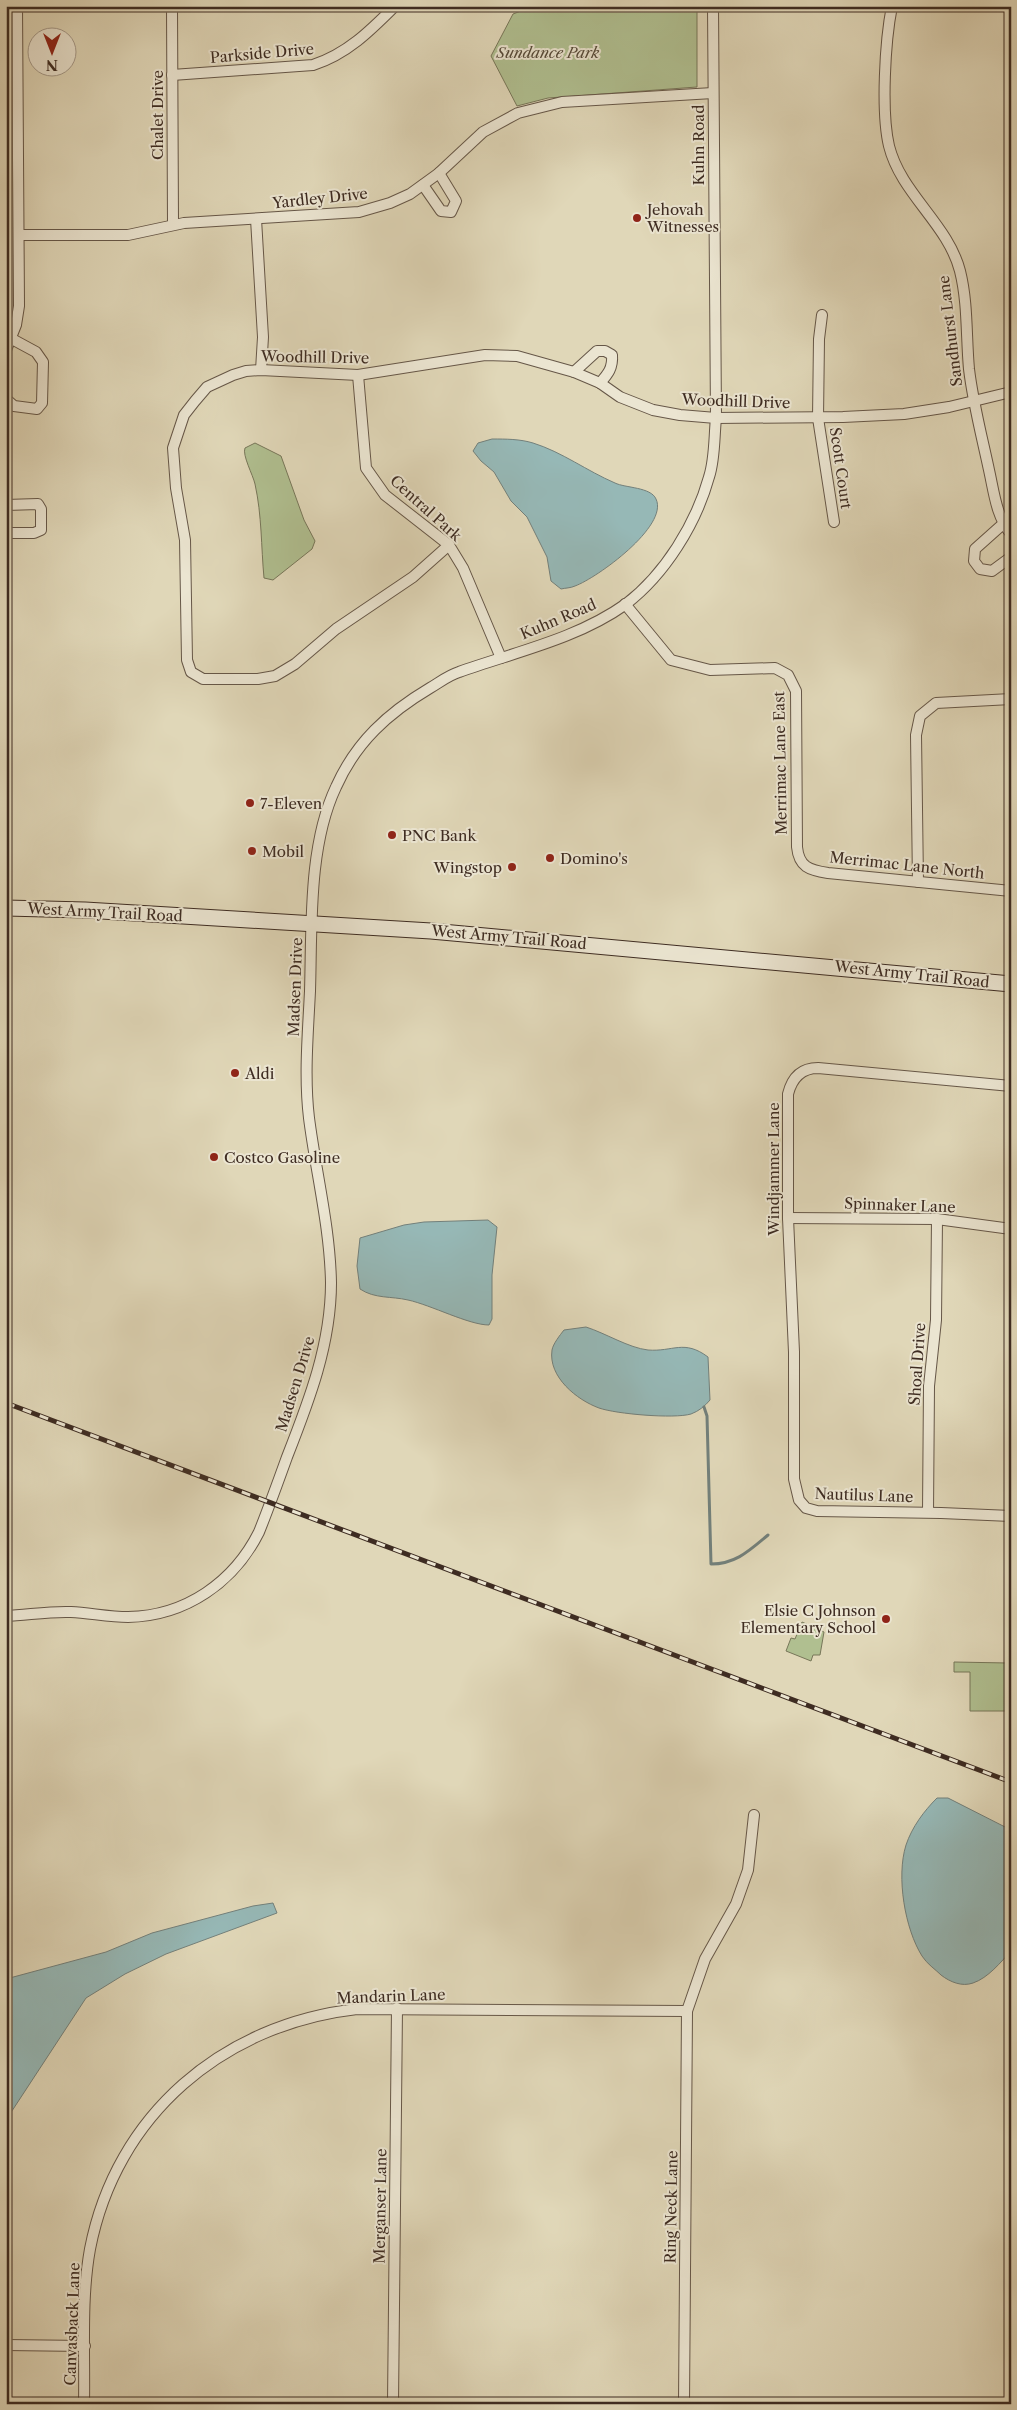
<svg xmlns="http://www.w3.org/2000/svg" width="1017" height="2410" font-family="'Libre Caslon Text',serif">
	<rect width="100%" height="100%" fill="#e0d7b8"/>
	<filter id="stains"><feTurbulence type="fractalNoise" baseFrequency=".004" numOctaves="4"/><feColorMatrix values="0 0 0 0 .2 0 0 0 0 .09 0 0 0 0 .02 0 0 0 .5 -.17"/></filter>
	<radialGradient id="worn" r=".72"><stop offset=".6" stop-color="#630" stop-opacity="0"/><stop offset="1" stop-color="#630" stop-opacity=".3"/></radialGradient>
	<g fill="#b0bf90" stroke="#777659">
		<polygon points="534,6 697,6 697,87 548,98 517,106 491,56 513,14"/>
		<path d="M255,443L281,456L304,520L315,541L312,549L273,580L264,578C261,546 262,516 255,484C253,475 242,455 245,448Z"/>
		<polygon points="802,1622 824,1632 820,1655 813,1655 811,1661 786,1651 791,1638 795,1639"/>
		<polygon points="954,1662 1008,1663 1008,1675 1011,1675 1011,1711 970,1711 970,1672 954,1672"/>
	</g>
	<g fill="#96b8b6" stroke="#73807b">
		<path d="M492,439C506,439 520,439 533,443C562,452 587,471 615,483C625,488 651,487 656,499C669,526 597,578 575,586C571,588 565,588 561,589L551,581L547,557L527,517L511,501L494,472L481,461L473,451L478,443Z"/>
		<path d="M488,1220L497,1227L492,1275V1319L489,1325C469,1325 431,1305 408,1300C391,1296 375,1299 360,1289L357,1266L360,1238L404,1225L424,1222Z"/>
		<path d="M586,1327C605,1333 629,1348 648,1350C673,1352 684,1339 708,1357L710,1400C705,1406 699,1411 691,1414C674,1419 616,1414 599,1408C577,1400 548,1377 552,1350C553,1344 560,1335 564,1330Z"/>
		<path d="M937,1798H948L1011,1830V1951C1001,1962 988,1978 973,1983C962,1987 950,1982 941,1975C935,1969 927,1964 922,1956C905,1929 896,1877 906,1845C912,1827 924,1811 937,1798Z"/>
		<polygon points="273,1903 277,1913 166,1954 125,1974 86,1998 6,2120 6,1979 106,1952 152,1933 253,1906"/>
	</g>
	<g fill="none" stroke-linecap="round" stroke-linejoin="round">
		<path stroke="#73807b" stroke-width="3" d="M704,1407L707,1416L711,1564C736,1564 750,1550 768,1535"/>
		<g stroke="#665748" stroke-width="12">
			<g id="minor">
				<polyline points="172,6 173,224"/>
				<path d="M892,6C885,41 881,112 889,146C901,194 948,224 960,271C968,303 966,336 969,369C973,403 982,437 989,470C994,492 996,516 1011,534"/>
				<path d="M172,75L313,65C347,54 370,31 395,6"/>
				<polyline points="423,185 441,211 451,212 456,201 439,173"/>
				<polyline points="256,219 263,337 261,370"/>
				<polyline points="19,235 128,235 184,223 359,212 390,203 410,194 439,173 483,132 518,113 562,102 713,93"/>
				<polyline points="822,315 819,339 818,418 834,522"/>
				<polyline points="6,350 16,325 19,306 17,6"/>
				<path d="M574,372L597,351H605L612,355C613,368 608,374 600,383"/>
				<polyline points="358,375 366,468 385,495 449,545 463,568 501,658"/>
				<polyline points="6,399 14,406 37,409 42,403 43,362 36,352 12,339"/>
				<polyline points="6,505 38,504 41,509 41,530 34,533 6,533"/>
				<polyline points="1003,524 975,549 974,561 980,569 992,571 1011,557"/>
				<polyline points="449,545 413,577 336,629 295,664 275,676 258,679 203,679 191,672 187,660 185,540 176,488 173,448 184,415 195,401 207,387 233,375 246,371 261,370 358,375 485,355 517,356 574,372 600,383 620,397 653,410 680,415 716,418 843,417 904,414 949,407 1011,392"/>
				<path d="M625,604L671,660L710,670L775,668L788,675L796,691L797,847C799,867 809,870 828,873L1011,891"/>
				<polyline points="918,882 916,735 920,716 936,703 1011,699"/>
				<path d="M1011,1086L818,1068C801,1068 792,1078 788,1094V1218L794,1352V1479L799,1500L806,1508L817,1511L941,1513L1011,1516"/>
				<polyline points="788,1218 937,1219 1011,1229"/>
				<polyline points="928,1512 929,1386 936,1320 937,1219"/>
				<path d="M6,1616C28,1615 50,1611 71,1612C90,1613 109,1617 128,1617C186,1616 234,1582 259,1532C269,1507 278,1482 287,1457C309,1401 331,1344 331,1283C330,1227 316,1173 309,1118C304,1076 308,1033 310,991C312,927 308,846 336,787C356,742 388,713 430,688C440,682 449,675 459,672C515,652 577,639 626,604C665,574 696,524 709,477C715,459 714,437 716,418L713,6"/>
				<polyline points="6,2345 85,2346"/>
				<path d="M84,2404C85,2353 81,2299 90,2249C116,2114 224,2024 357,2009L687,2011"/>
				<polyline points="393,2404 397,2008"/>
				<polyline points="684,2404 687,2011 705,1959 736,1904 748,1870 754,1815"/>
			</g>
		</g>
		<g stroke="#3e2c22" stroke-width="17">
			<polyline id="secondary" points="6,908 85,910 431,931 1011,984"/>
		</g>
		<use href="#minor" stroke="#ebe5d1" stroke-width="10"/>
		<use href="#secondary" stroke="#ebe5d1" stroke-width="15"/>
		<g stroke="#3e2c22" stroke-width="5">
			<polyline id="rail" points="6,1403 1011,1782"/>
		</g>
		<use href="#rail" stroke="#ebe5d1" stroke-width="3" stroke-dasharray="9" stroke-linecap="butt"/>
	</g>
	<g fill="#8f2418" stroke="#ebe5d1" stroke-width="2">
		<circle cx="637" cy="218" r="5"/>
		<circle cx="250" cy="803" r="5"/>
		<circle cx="392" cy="835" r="5"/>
		<circle cx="252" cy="851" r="5"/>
		<circle cx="550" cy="858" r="5"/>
		<circle cx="512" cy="867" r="5"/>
		<circle cx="235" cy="1073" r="5"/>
		<circle cx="214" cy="1157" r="5"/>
		<circle cx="886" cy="1619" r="5"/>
	</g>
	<g text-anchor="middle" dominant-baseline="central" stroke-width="4" stroke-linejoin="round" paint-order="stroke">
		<g font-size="15" font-style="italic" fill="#554938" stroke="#ebe5d1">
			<text x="548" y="52">Sundance Park</text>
		</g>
		<g font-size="15" fill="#3e2c22" stroke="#ebe5d1">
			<text transform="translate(262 53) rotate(-5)">Parkside Drive</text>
			<text transform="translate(157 115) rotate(-90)">Chalet Drive</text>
			<text transform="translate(698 145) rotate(-90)">Kuhn Road</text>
			<text transform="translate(320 198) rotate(-6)">Yardley Drive</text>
			<text transform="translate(950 331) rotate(-97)">Sandhurst Lane</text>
			<text transform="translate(315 357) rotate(1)">Woodhill Drive</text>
			<text transform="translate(736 401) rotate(2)">Woodhill Drive</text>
			<text transform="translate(841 468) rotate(82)">Scott Court</text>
			<text transform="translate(426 508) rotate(42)">Central Park</text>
			<text transform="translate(558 619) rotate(-23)">Kuhn Road</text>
			<text transform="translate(780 763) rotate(-91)">Merrimac Lane East</text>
			<text transform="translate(907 865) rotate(6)">Merrimac Lane North</text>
			<text transform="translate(105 912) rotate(3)">West Army Trail Road</text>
			<text transform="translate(509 937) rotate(5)">West Army Trail Road</text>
			<text transform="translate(912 974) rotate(6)">West Army Trail Road</text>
			<text transform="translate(295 987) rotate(-88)">Madsen Drive</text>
			<text transform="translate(773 1169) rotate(-90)">Windjammer Lane</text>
			<text transform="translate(900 1205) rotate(2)">Spinnaker Lane</text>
			<text transform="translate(917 1364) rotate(-86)">Shoal Drive</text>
			<text transform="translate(295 1384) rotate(-73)">Madsen Drive</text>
			<text transform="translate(864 1495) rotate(2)">Nautilus Lane</text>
			<text transform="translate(391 1996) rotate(-2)">Mandarin Lane</text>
			<text transform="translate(380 2206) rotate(-89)">Merganser Lane</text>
			<text transform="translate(671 2207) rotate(-89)">Ring Neck Lane</text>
			<text transform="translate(72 2324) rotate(-88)">Canvasback Lane</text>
		</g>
		<g font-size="15" fill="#3e2c22" stroke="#ebe5d1" text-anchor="start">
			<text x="647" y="209">Jehovah<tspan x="647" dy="17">Witnesses</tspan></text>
			<text x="260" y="803">7-Eleven</text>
			<text x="402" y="835">PNC Bank</text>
			<text x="262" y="851">Mobil</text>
			<text x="560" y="858">Domino's</text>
			<text x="502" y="867" text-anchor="end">Wingstop</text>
			<text x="245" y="1073">Aldi</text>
			<text x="224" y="1157">Costco Gasoline</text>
			<text x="876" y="1610" text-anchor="end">Elsie C Johnson<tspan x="876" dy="17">Elementary School</tspan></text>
		</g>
	</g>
	<rect width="1017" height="2410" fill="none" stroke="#e0d7b8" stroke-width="25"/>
	<rect x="8" y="8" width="1002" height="2395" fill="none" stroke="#3e2c22" stroke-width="2.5"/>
	<rect x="12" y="12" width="992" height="2385" fill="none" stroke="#3e2c22"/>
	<g transform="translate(52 52) rotate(180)"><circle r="24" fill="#ebe5d1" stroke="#a69b8b"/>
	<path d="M0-4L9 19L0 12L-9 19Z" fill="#8f2418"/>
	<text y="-8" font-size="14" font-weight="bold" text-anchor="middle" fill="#3e2c22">N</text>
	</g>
	<rect width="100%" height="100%" filter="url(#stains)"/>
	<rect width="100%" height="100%" fill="url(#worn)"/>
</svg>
